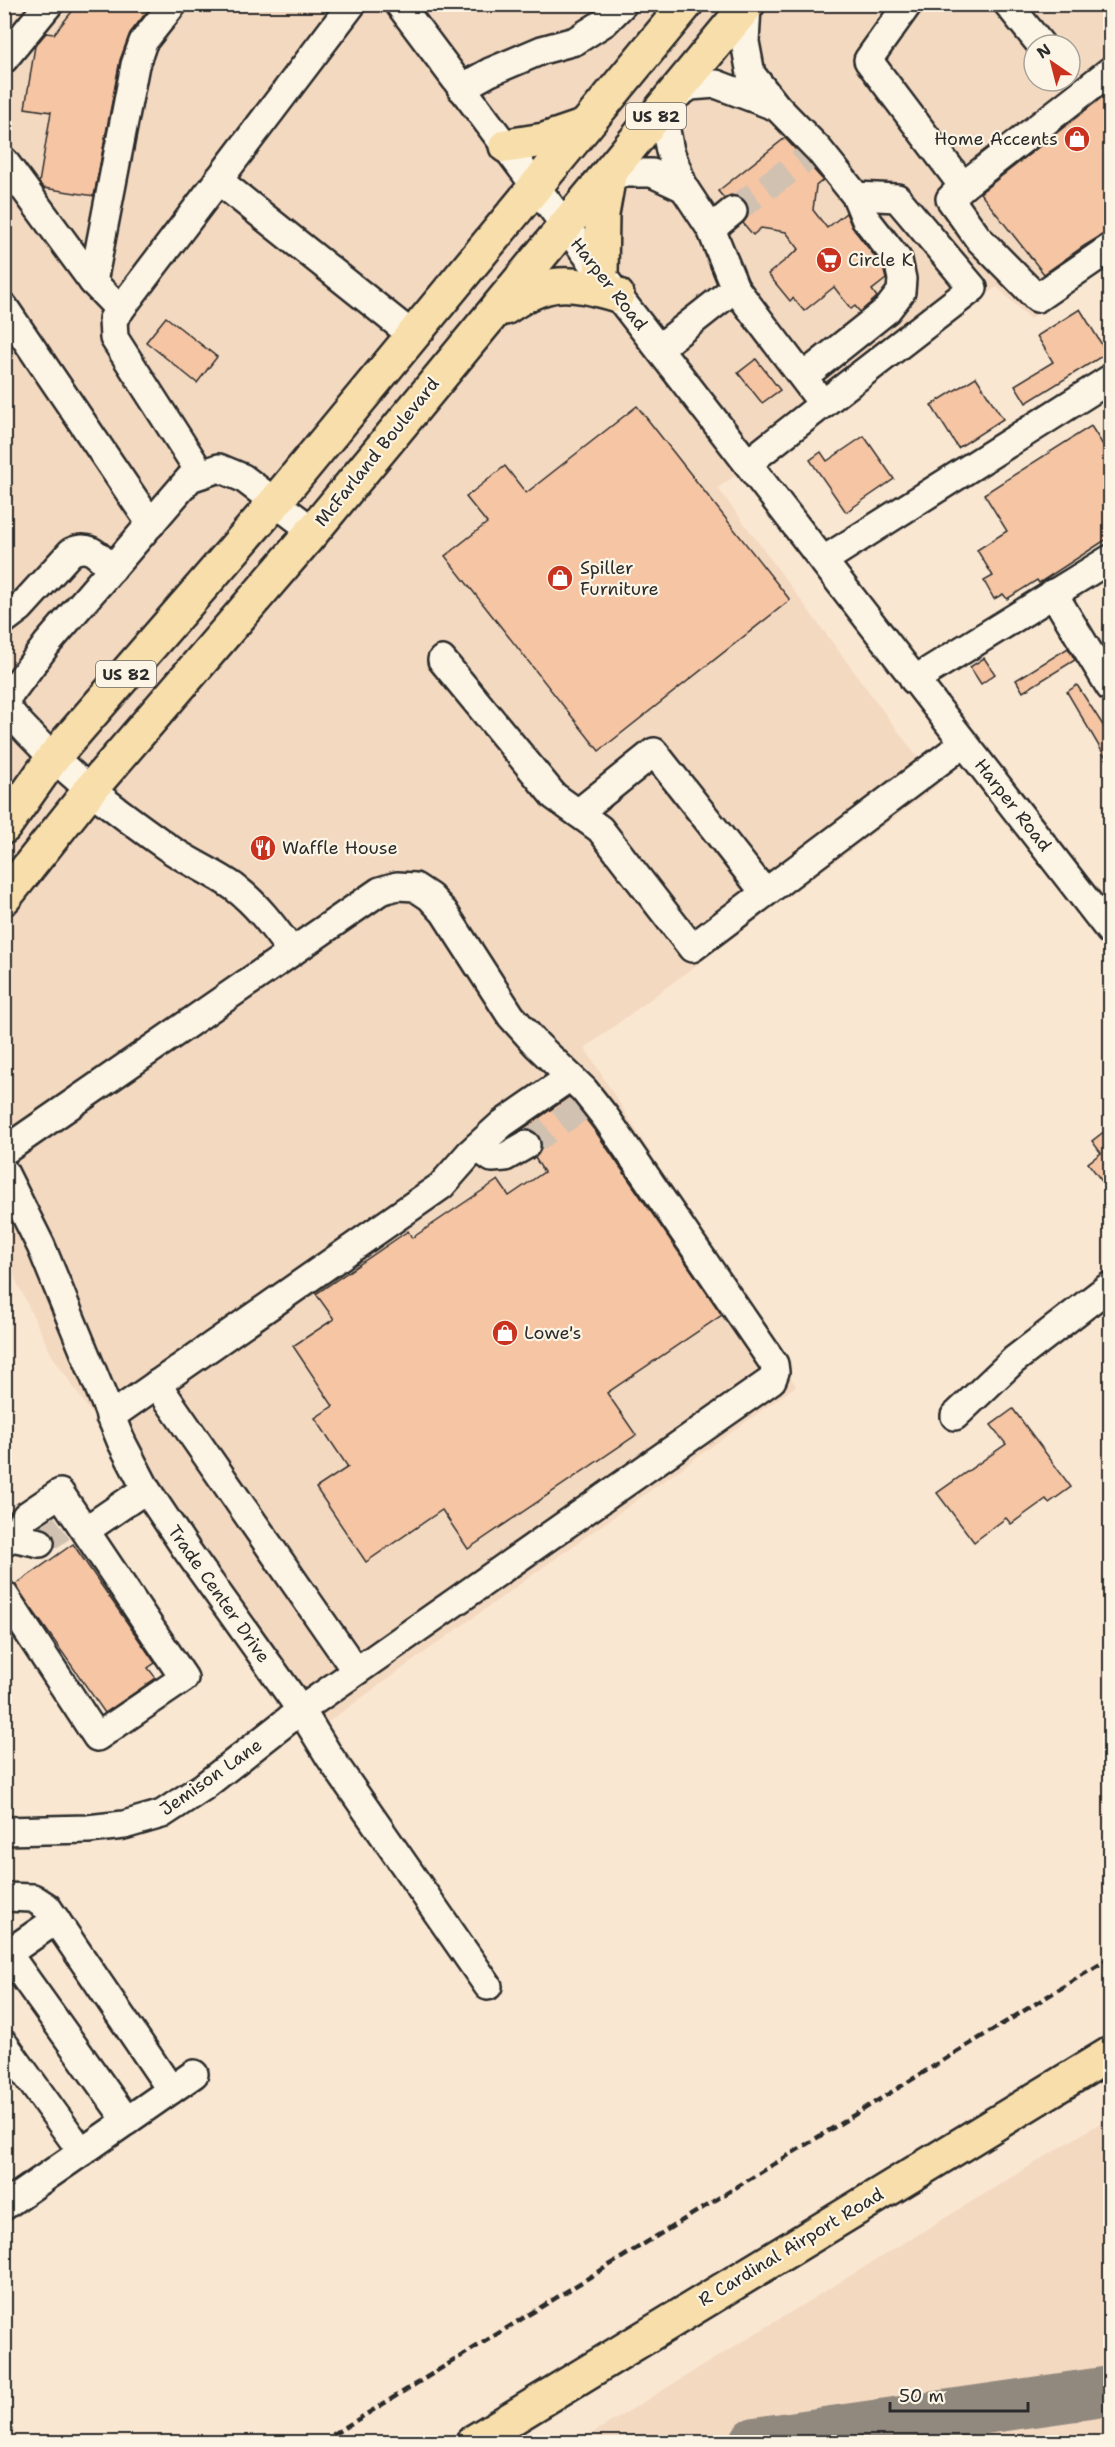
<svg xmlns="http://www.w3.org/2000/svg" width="1115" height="2447" font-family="'Shantell Sans',sans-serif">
	<rect width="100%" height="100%" fill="#fae7d2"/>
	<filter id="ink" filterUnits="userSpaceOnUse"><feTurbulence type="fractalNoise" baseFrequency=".0167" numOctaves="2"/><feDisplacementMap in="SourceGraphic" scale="12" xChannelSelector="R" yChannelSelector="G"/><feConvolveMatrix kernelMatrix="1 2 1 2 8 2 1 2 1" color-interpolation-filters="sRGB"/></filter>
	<g filter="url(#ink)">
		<g fill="#f4d9c1" fill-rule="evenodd">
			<path d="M26,5H1110V266L1030,319L997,287L718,488L938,785L585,1048L796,1386L310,1735L51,1354L5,1257L4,30ZM1034,45H1070V81H1034Z"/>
			<polygon points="1110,2117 1110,2442 578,2442"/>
		</g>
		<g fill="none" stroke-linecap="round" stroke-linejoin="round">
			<polyline stroke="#92897e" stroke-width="50" points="755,2442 1110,2391"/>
		</g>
		<g fill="#f5c5a4" stroke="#2b2b2b" stroke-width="1.5">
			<polygon points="78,4 153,4 130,33 120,60 94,196 44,188 39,183 51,112 25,108 35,46 46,33 54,34"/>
			<polygon points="1110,91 1110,233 1102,235 1084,246 1044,274 980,193"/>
			<polygon points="785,138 823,180 816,186 813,210 827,228 846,213 852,227 883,267 886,279 872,290 877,297 860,312 855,306 851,309 834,287 804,311 793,298 790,301 768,274 799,249 786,232 761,228 753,235 743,223 748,216 748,208 746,202 738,196 731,195 724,198 718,191"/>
			<polygon points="1080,309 1107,353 1026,403 1015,385 1053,362 1037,336"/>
			<polygon points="166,317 217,357 197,383 146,342"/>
			<polygon points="756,359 780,390 762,403 738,373"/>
			<polygon points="976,377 1003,419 958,448 931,405"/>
			<polygon points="637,406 790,600 599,751 445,556 487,523 466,497 505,466 526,493"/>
			<polygon points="1091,426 1110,456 1110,537 1039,583 1037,580 1007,599 1003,594 994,599 984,581 993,576 977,550 1007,531 984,494"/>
			<polygon points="864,436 894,479 846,512 810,460 821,452 827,461"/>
			<polygon points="1068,648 1075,660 1023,692 1016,680"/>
			<polygon points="984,658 995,674 981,684 970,667"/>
			<polygon points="1077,685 1110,736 1110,765 1067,692"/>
			<polygon points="569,1097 598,1135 722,1315 607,1393 636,1435 468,1549 442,1510 366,1562 316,1488 348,1467 315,1418 333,1406 293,1346 334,1319 316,1294 408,1231 412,1238 498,1180 509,1196 544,1172 535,1158 542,1146 539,1137 533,1131 520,1131"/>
			<polygon points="1110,1127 1110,1192 1088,1163 1101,1153 1092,1141"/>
			<polygon points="1013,1409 1071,1487 1049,1503 1046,1499 1011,1524 1006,1518 974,1542 937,1493 1006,1444 991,1425"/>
			<polygon points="73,1544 155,1663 148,1668 156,1678 105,1713 15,1585"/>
		</g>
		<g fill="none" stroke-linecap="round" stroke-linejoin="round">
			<g stroke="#d1c1b1" stroke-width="27" stroke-dasharray="27 14" stroke-linecap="butt">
				<polyline points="733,211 808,157"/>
				<polyline points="526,1145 580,1108"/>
				<polyline points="40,1543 63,1527"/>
			</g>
			<g stroke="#2b2b2b" stroke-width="32">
				<g id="minor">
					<polyline points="399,4 617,295 1110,931"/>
					<polyline points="908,4 868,60 963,186"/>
					<polyline points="1008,4 1041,45"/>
					<polyline points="747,6 745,42 751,74 777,107 819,150 856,196 897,198 973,288 823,404 735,288 711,229 684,188 670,151 664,120 671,99 690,86 716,84 777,107"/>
					<polyline points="4,59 49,4"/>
					<polyline points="1110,71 963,186 950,199 978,238 1037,298 1110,248"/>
					<polyline points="461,88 490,72 542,50 575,41 605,22 623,4"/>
					<polyline points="4,161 93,282"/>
					<polyline points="609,173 652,173 684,188"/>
					<polyline points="218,180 412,335"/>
					<polyline points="711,229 733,211"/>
					<polyline points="4,307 151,524"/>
					<polyline points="120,310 93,282 135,65 143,42 173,4"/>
					<polyline points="659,348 735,288"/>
					<polyline points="803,377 887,310 901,292 902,279 898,260 865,218 856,196"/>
					<polyline points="748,463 823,404"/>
					<polyline points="201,474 114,338 113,319 352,4"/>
					<polyline points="824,560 1110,379"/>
					<polyline points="1053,593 1110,687"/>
					<path d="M4,620L20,608L71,552C91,543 98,556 112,569"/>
					<polyline points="442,660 554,796 600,829 692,948 964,743"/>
					<polyline points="914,680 1110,559"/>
					<polyline points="4,702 47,644 190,478 219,468 243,478 313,531"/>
					<path d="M4,705C50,762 108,805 167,847C188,862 213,872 234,887C258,905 275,929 292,952"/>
					<polyline points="578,813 654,752 765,893"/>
					<polyline points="477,1147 492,1158 505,1157 526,1145"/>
					<polyline points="4,1151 380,891 397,886 415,887 430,897 444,912 511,1016 537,1045 584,1090 606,1118 774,1364 775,1372 772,1380 301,1710 203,1787 162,1814 124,1825 88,1829 4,1831"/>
					<polyline points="4,1172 41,1246 121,1441 146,1489 186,1549 301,1710 329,1756 488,1986"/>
					<polyline points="157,1384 356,1671"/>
					<polyline points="955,1416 1014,1360 1110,1286"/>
					<polyline points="110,1417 441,1186 470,1153 502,1124 570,1077"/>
					<polyline points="86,1530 146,1489"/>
					<polyline points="12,1537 40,1543"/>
					<polyline points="4,1542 12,1537 26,1516 60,1493 184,1678 97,1737 4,1595"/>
					<polyline points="4,1897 33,1898 47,1907 171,2090"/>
					<polyline points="8,1954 127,2121"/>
					<polyline points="4,1956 56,1920"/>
					<polyline points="4,2044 82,2152 4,2206"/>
					<polyline points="82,2152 194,2074"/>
				</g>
			</g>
			<g stroke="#2b2b2b" stroke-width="38">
				<polyline id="major" points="473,2442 1110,2054"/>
			</g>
			<g stroke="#2b2b2b" stroke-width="38">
				<g id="highway">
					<polyline points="506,146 544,140 585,126"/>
					<polyline points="601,274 602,214 609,175"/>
					<path d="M505,308C548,278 569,281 617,295"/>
					<polyline points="4,827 52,759 276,501 686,4"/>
					<polyline points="4,898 90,790 313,531 748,4"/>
				</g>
			</g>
			<use href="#minor" stroke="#fcf5e5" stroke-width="27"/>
			<use href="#major" stroke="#f8deab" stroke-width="33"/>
			<use href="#highway" stroke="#f8deab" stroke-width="33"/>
			<polyline stroke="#2b2b2b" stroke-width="4.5" stroke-dasharray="9 4.5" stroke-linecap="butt" points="321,2442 1110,1958"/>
		</g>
	</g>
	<defs>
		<g id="shop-disc" transform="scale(1.35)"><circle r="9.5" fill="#c8321e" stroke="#fcf5e5"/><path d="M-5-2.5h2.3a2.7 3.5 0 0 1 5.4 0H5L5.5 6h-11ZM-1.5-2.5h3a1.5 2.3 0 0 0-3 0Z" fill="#fff"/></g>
		<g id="supermarket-disc" transform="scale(1.35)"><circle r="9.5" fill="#c8321e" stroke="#fcf5e5"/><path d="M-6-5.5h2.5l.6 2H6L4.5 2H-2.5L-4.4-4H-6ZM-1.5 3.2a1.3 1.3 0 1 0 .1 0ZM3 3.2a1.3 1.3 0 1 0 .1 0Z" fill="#fff"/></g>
		<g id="restaurant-disc" transform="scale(1.35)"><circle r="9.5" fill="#c8321e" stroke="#fcf5e5"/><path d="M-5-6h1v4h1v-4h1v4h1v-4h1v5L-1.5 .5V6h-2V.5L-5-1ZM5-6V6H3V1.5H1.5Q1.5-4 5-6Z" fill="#fff"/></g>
	</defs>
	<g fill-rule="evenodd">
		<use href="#shop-disc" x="1077" y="139"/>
		<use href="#supermarket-disc" x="829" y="260"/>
		<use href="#shop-disc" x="560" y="578"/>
		<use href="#restaurant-disc" x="263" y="848"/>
		<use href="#shop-disc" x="505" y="1333"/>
	</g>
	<g text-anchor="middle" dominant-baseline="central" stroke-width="4.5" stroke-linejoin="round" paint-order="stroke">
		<g fill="#fcf5e5" stroke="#6a6863" stroke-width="1.5">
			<rect x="626" y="103" width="60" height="26" rx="4.5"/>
			<rect x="96" y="661" width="60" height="26" rx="4.5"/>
		</g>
		<g font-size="16" font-weight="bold" fill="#2b2b2b">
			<text x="656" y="116">US 82</text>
			<text x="126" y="674">US 82</text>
		</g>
		<g font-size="18" fill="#2b2b2b" stroke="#fcf5e5" text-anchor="start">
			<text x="1058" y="139" text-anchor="end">Home Accents</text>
			<text x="848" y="260">Circle K</text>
			<text x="580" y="568">Spiller<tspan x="580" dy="21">Furniture</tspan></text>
			<text x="282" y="848">Waffle House</text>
			<text x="524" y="1333">Lowe's</text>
		</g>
		<g font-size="18" fill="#2b2b2b" stroke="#fcf5e5">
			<text transform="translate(609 284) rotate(52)">Harper Road</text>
			<text transform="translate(377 452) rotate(-51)">McFarland Boulevard</text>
			<text transform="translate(1013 805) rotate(52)">Harper Road</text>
			<text transform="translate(219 1594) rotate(55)">Trade Center Drive</text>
			<text transform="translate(211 1777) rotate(-35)">Jemison Lane</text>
			<text transform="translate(791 2247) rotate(-31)">R Cardinal Airport Road</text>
		</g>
	</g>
	<rect width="1115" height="2447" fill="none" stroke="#fcf5e5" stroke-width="24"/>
	<rect x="12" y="12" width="1091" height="2423" fill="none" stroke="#2b2b2b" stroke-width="2" filter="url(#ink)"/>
	<g transform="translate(1052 63) rotate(325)"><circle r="28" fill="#fcf5e5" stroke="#a8a49b" stroke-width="1.5"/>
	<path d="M0-4.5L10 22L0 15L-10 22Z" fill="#c8321e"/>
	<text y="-9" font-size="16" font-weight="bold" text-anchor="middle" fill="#2b2b2b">N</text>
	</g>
	<path d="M890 2402v9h138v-9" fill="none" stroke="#2b2b2b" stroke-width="3"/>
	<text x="899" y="2402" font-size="18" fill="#2b2b2b" stroke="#fcf5e5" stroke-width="4.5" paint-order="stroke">50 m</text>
</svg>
